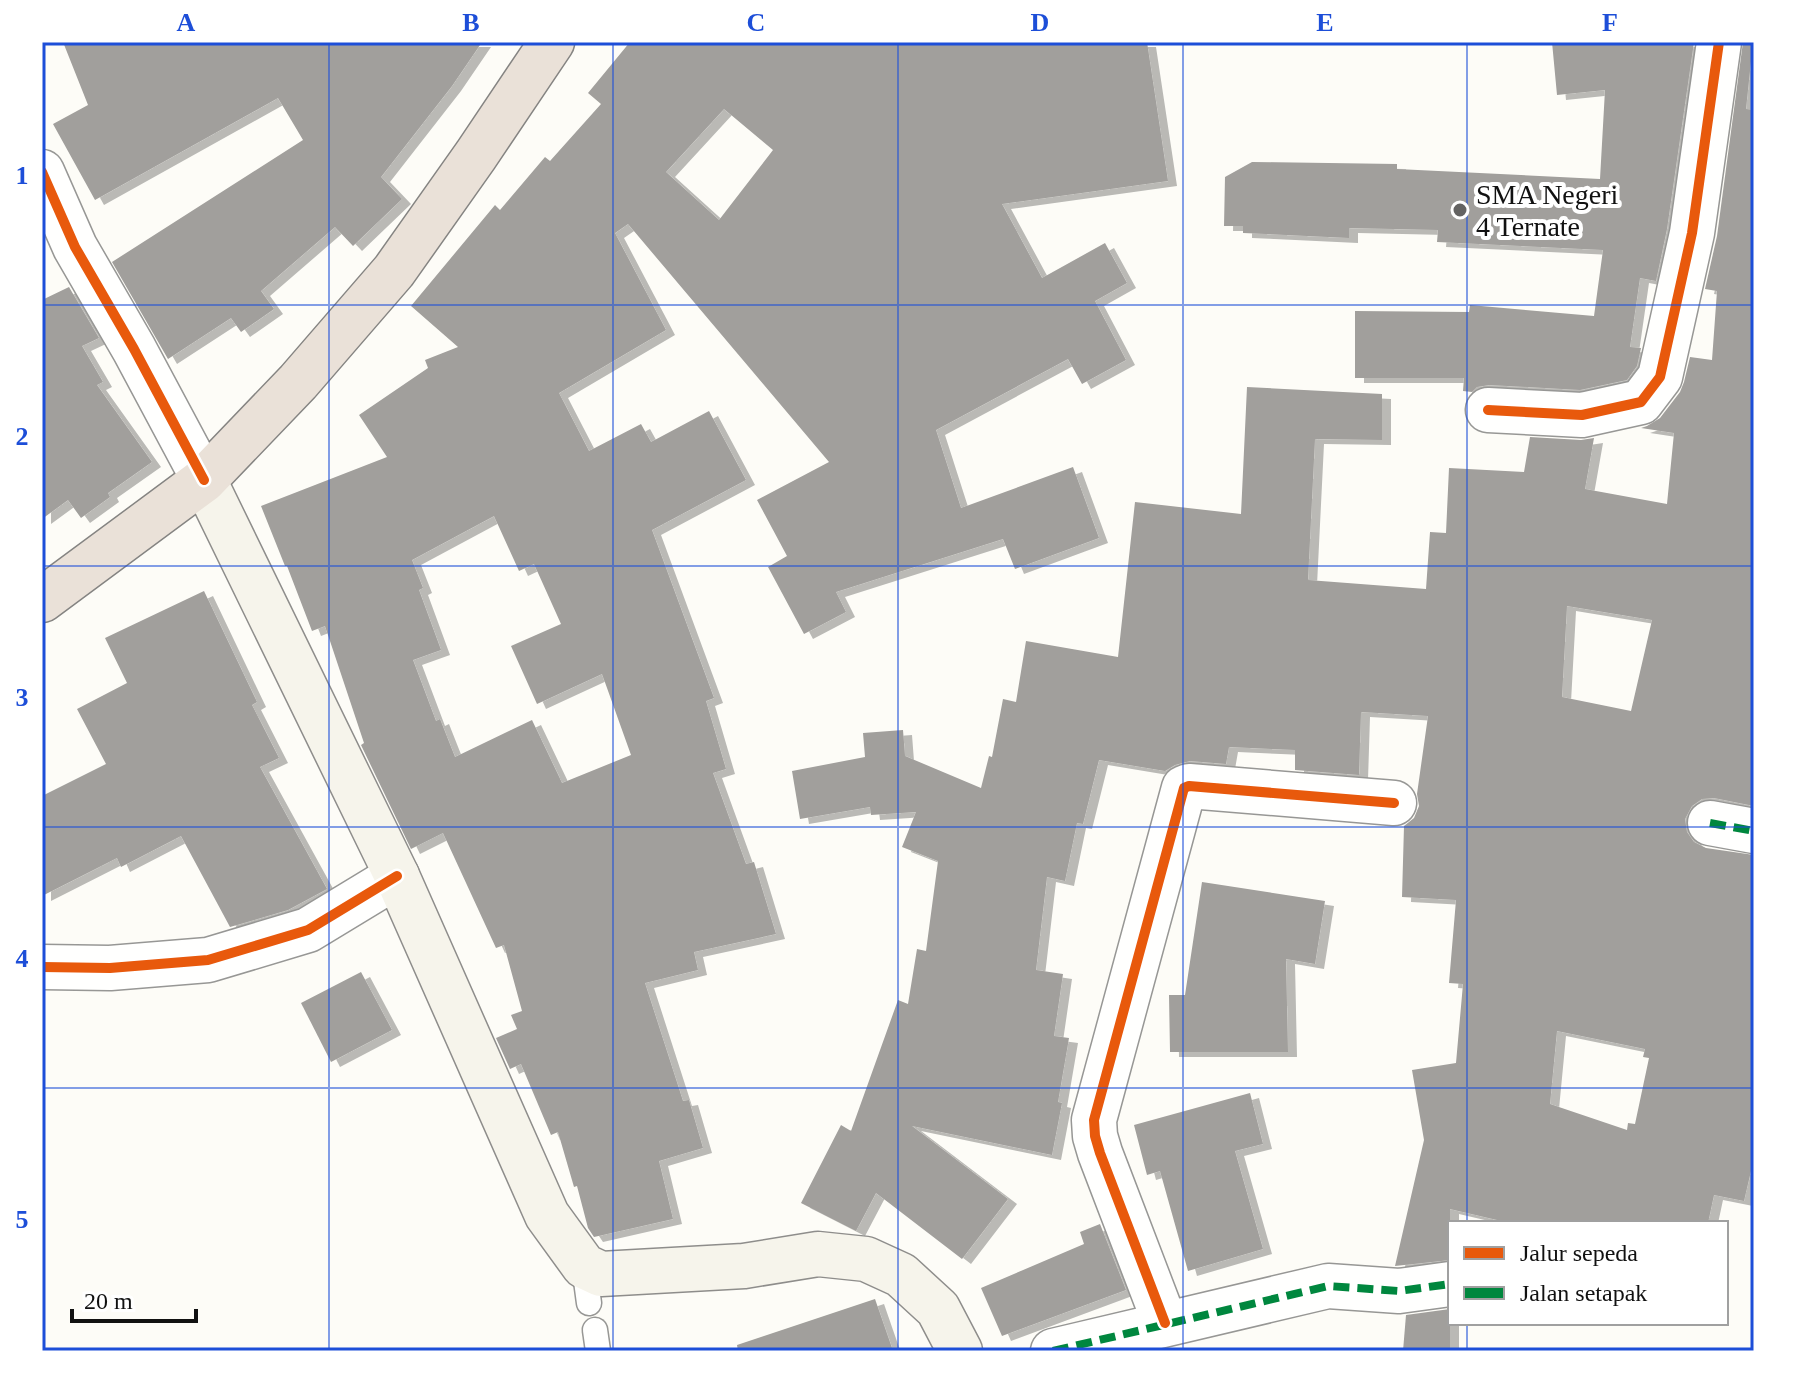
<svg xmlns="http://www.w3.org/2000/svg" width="1796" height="1393" font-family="'Times New Roman',serif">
	<defs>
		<filter id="shadow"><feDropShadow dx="9" dy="5" stdDeviation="0" flood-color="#0004"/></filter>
	</defs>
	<rect width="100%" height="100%" fill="#fdfcf7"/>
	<g fill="#a19f9c" fill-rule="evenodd" filter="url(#shadow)">
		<polygon points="63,42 482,42 452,86 381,177 402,199 353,246 335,227 261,291 274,309 241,332 231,318 168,359 112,262 303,140 278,98 95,200 53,124 88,105"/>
		<path d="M630,42H1147L1168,181L1002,204L1042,278L1105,243L1127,283L1095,301L1126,360L1082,384L1068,359L936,430L961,508L1073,467L1099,538L1015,569L1003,539L836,592L846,612L804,634L768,567L787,556L757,500L829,462L628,224L615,233L666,330L559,393L589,451L641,424L651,442L709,411L746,480L652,530L714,698L706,701L726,769L713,773L746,864L754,862L776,934L694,952L698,970L645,983L683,1101L689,1100L703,1148L659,1161L673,1219L594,1237L588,1228L577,1186L574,1187L558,1132L551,1135L521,1064L510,1069L496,1038L517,1029L511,1015L522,1011L504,945L496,948L443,833L411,849L361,745L364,743L325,626L312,631L287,566H285L261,506L387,457L359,415L428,368L425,360L458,347L411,306L495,205L500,210L545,157L550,161L601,104L588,93ZM724,109L773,150L719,220L666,172ZM494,516L519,571L534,564L561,624L511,646L537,704L602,674L631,755L562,783L532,720L455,757L440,719L436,721L413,660L441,650L419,590L423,588L412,560Z"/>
		<polygon points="1552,42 1694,42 1667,229 1656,281 1640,278 1630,347 1641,348 1637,366 1627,380 1580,390 1489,385 1477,387 1472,392 1463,391 1464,378 1355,378 1355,311 1469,312 1470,305 1594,316 1603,250 1437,242 1438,230 1349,228 1349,238 1243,233 1243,226 1224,226 1225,177 1252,162 1397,164 1397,169 1600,179 1605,90 1557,95"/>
		<path d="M1743,42H1753L1746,109L1754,110V806L1714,798L1702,799L1692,806L1685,819L1687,832L1694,842L1706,848L1754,855V1158L1744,1201L1714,1195L1708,1223H1510L1450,1209V1260L1395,1266L1424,1140L1412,1070L1456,1063L1463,984L1449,983L1456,900L1402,897L1404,826L1414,818L1419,806L1417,794L1428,716L1361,712L1359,775L1295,770V750L1229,747L1226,764L1190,761L1175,765L1165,771L1099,760L1083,824L1077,823L1065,881L1047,877L1036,970L1063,974L1054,1036L1069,1038L1058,1102L1062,1103L1052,1155L912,1126L1008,1199L962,1259L876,1193L856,1231L801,1203L841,1125L851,1131L898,1000L908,1004L917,949L926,951L938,861L902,847L916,812L871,815L870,807L800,819L792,771L865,757L863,733L903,730L905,756L981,788L989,756L992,757L1003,699L1016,702L1026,641L1118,657L1135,502L1241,514L1247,387L1382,394V440L1315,439L1308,580L1426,589L1430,532L1446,533L1449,468L1524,472L1530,437L1581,440L1594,438L1585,489L1667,504L1674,433L1641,428L1647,426L1660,418L1680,392L1684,382L1690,357L1712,360L1717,291L1705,289L1717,236ZM1567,606L1652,620L1631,711L1562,697ZM1557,1031L1645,1049L1643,1057L1649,1058L1635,1124L1628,1123L1627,1130L1550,1104Z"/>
		<polygon points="69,287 99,338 82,346 103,382 97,385 152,462 108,493 110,497 81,518 68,500 42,519 42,300"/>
		<polygon points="204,591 257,702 252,705 279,758 260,767 327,889 288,910 230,927 181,836 121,867 117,858 42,896 42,796 106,764 77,709 127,683 105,638"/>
		<polygon points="1202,882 1325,901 1315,964 1286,959 1288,1052 1170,1052 1169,995 1185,995"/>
		<polygon points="361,972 392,1030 331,1062 301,1003"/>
		<polygon points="1250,1093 1263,1144 1235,1151 1263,1249 1188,1271 1160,1171 1147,1175 1134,1125"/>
		<polygon points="1100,1224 1126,1290 1002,1336 981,1288 1084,1244 1080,1232"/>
		<polygon points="875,1299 893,1351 738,1351 737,1345"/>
		<polygon points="1450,1309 1450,1351 1403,1351 1406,1315"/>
	</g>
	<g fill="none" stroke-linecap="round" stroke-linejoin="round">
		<g stroke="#979795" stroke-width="27">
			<g id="lane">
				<polyline points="584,1266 589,1303"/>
				<polyline points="595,1330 598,1351"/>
			</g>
		</g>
		<g stroke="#979795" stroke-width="47">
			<g id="street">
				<polyline points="42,172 75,247 134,349 204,480"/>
				<polyline points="1488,410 1582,415 1641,402 1660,377 1692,233 1719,42"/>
				<polyline points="1710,823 1754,831"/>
				<polyline points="42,967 110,968 208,960 308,930 397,876"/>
				<polyline points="1165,1323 1100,1153 1095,1136 1094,1120 1184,788 1189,786 1394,803"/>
				<polyline points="1053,1351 1328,1286 1399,1291 1450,1284"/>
			</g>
		</g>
		<g stroke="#8e8d8b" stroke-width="47">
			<polyline id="secondary" points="204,480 397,876 547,1215 584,1266 601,1274 744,1266 818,1254 866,1259 901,1275 938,1309 960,1351"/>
		</g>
		<g stroke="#858482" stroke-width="47">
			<polyline id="highway" points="42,600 204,480 298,382 394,271 476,155 552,42"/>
		</g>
		<use href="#lane" stroke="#fffffe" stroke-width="24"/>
		<use href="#street" stroke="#fffffe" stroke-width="44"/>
		<use href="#secondary" stroke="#f6f4eb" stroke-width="44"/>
		<use href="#highway" stroke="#eae1d8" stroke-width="44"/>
		<g stroke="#00873e" stroke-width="8" stroke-dasharray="16 8" stroke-linecap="butt">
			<polyline points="1710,823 1754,831"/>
			<polyline points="1053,1351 1328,1286 1399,1291 1450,1284"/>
		</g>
		<g stroke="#fff" stroke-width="15">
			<g id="cycleway">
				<polyline points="42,172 75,247 134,349 204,480"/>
				<polyline points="1488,410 1582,415 1641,402 1660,377 1692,233 1719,42"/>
				<polyline points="42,967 110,968 208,960 308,930 397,876"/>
				<polyline points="1165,1323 1100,1153 1095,1136 1094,1120 1184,788 1189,786 1394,803"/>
			</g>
		</g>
		<use href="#cycleway" stroke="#e8590c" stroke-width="10"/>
	</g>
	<path fill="none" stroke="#1d4ed8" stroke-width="2" stroke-opacity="0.55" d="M329,42V1351M613,42V1351M898,42V1351M1183,42V1351M1467,42V1223M42,305H1754M42,566H1754M42,827H1754M42,1088H1754M1467,1323V1351"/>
	<circle fill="#646362" stroke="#fff" stroke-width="3" cx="1460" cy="210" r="8"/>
	<g text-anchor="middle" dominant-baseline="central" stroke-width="8" stroke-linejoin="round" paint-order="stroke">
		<g font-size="28" fill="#111" stroke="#fff" text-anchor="start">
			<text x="1476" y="194">SMA Negeri<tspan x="1476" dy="32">4 Ternate</tspan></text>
		</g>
	</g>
	<rect width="1796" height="1393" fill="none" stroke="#ffffff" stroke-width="88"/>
	<rect x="1448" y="1221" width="280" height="104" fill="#ffffff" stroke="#a0a0a0" stroke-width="2"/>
	<rect x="1464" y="1247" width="40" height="12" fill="#e8590c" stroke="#a0a0a0" stroke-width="2"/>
	<text x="1520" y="1261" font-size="24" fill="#111111">Jalur sepeda</text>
	<rect x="1464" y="1287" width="40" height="12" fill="#00873e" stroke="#a0a0a0" stroke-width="2"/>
	<text x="1520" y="1301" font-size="24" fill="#111111">Jalan setapak</text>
	<path d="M72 1309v12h124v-12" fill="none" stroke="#111111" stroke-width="4"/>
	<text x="84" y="1309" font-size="24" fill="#111111" stroke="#ffffff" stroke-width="6" paint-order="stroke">20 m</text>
	<rect x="44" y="44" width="1708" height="1305" fill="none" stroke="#1d4ed8" stroke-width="3"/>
	<g font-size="26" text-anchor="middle" font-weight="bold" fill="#1d4ed8">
		<text x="186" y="31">A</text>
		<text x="471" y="31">B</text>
		<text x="756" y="31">C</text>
		<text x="1040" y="31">D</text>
		<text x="1325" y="31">E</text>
		<text x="1610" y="31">F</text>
		<text x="22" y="184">1</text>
		<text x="22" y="445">2</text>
		<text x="22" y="706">3</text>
		<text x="22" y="967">4</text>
		<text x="22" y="1228">5</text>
	</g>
</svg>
